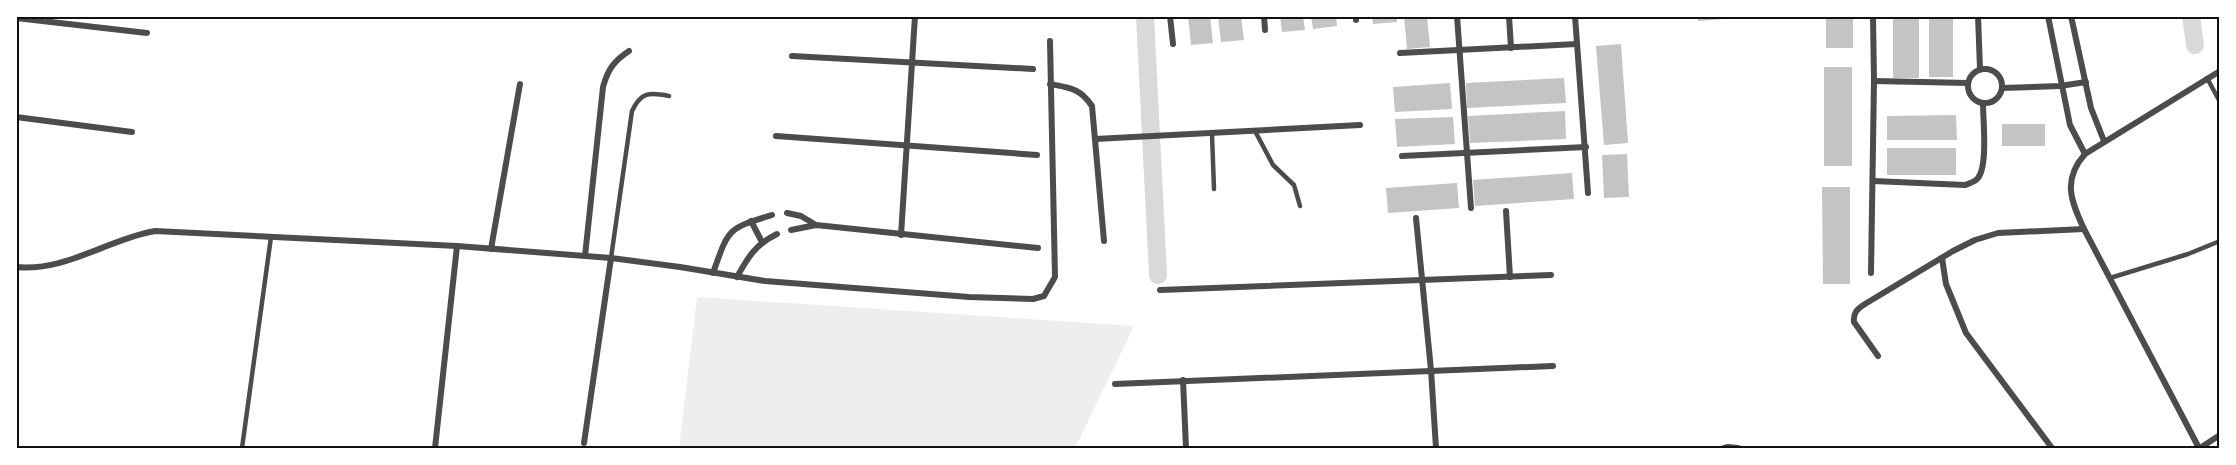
<svg xmlns="http://www.w3.org/2000/svg" width="2236" height="465" font-family="'Playfair Display',serif">
	<rect width="100%" height="100%" fill="#fff"/>
	<polygon fill="#eee" points="697,297 1134,326 1075,448 679,448"/>
	<g fill="none" stroke-linecap="round" stroke-linejoin="round">
		<g stroke="#d9d9d9" stroke-width="18">
			<polyline points="1145,16 1158,275"/>
			<polyline points="2191,16 2195,45"/>
		</g>
	</g>
	<g fill="#c4c4c4">
		<polygon points="1188,16 1210,16 1213,43 1191,45"/>
		<polygon points="1218,16 1241,16 1244,40 1221,42"/>
		<polygon points="1280,16 1303,16 1305,30 1282,32"/>
		<polygon points="1311,16 1336,16 1337,26 1313,29"/>
		<polygon points="1372,16 1397,16 1397,22 1373,24"/>
		<polygon points="1404,16 1427,16 1430,47 1407,49"/>
		<polygon points="1698,16 1724,16 1724,19 1698,21"/>
		<rect x="1826" y="16" width="27" height="32"/>
		<rect x="1893" y="16" width="26" height="62"/>
		<rect x="1929" y="16" width="24" height="61"/>
		<polygon points="1621,44 1628,143 1604,145 1596,46"/>
		<rect x="1824" y="67" width="28" height="99"/>
		<polygon points="1564,78 1566,103 1467,108 1466,83"/>
		<polygon points="1450,83 1452,109 1395,112 1393,87"/>
		<polygon points="1565,111 1566,139 1470,143 1468,116"/>
		<polygon points="1956,115 1957,140 1887,140 1887,116"/>
		<polygon points="1453,117 1455,144 1397,147 1395,119"/>
		<rect x="2002" y="124" width="43" height="22"/>
		<rect x="1887" y="148" width="69" height="27"/>
		<polygon points="1627,154 1629,197 1604,198 1602,155"/>
		<polygon points="1572,173 1574,199 1475,206 1473,180"/>
		<polygon points="1457,183 1459,208 1388,213 1386,188"/>
		<polygon points="1822,187 1850,187 1850,284 1823,284"/>
	</g>
	<g fill="none" stroke-linecap="round" stroke-linejoin="round">
		<g stroke="#4c4c4c" stroke-width="4.5">
			<polyline points="2207,78 2220,102"/>
			<polyline points="1255,131 1273,165 1294,185 1300,206"/>
			<polyline points="1212,134 1214,189"/>
			<path d="M611,258L632,111C641,92 649,92 669,96"/>
			<polyline points="2110,278 2188,254 2220,241"/>
			<polyline points="242,448 271,237"/>
		</g>
		<g stroke="#4c4c4c" stroke-width="6">
			<polyline points="1170,16 1173,44"/>
			<polyline points="1264,16 1265,30"/>
			<polyline points="1356,16 1356,20"/>
			<polyline points="1457,16 1471,208"/>
			<polyline points="1509,16 1511,48"/>
			<polyline points="1575,16 1588,193"/>
			<polyline points="1978,16 1980,69"/>
			<polyline points="2048,16 2070,125 2085,154"/>
			<polyline points="2071,16 2091,108 2104,141"/>
			<polyline points="16,18 147,33"/>
			<polyline points="1400,53 1577,44"/>
			<polyline points="792,56 1033,69"/>
			<circle cx="1985" cy="86" r="17"/>
			<polyline points="1874,81 1968,83"/>
			<path d="M1050,84C1070,88 1080,88 1092,106L1104,241"/>
			<polyline points="2002,88 2060,86 2086,82"/>
			<polyline points="16,117 132,132"/>
			<polyline points="776,136 1037,155"/>
			<polyline points="1095,139 1360,125"/>
			<polyline points="1402,156 1586,147"/>
			<path d="M1873,181L1965,185C1970,183 1975,182 1978,178C1988,166 1983,120 1983,103"/>
			<polyline points="1506,211 1510,277"/>
			<polyline points="787,213 801,216 816,225"/>
			<polyline points="1416,218 1431,370 1436,448"/>
			<polyline points="751,221 762,242"/>
			<polyline points="791,230 816,225 1038,248"/>
			<polyline points="901,235 915,16"/>
			<polyline points="491,249 520,84"/>
			<path d="M585,256L603,87C608,69 614,61 629,51"/>
			<polyline points="1942,258 1946,284 1966,333 2052,448"/>
			<path d="M16,267C66,272 108,239 155,231L457,246L611,258L680,267L765,281L969,297L1033,299L1044,296L1055,277L1050,41"/>
			<path d="M713,273C729,228 727,229 772,215"/>
			<polyline points="1871,273 1874,81 1873,16"/>
			<path d="M737,277C748,257 756,244 777,234"/>
			<polyline points="1160,290 1551,275"/>
			<path d="M1878,356L1854,322C1853,313 1857,309 1865,304L1953,251L1975,240L1998,233L2084,229"/>
			<polyline points="1183,380 1186,448"/>
			<polyline points="1115,384 1553,366"/>
			<polyline points="584,443 611,258"/>
			<polyline points="435,448 457,246"/>
			<polyline points="1724,448 1728,447 1738,448"/>
			<path d="M2199,448L2084,229C2071,201 2062,180 2085,154L2220,71"/>
			<polyline points="2200,448 2220,435"/>
		</g>
	</g>
	<rect width="2236" height="465" fill="none" stroke="#ffffff" stroke-width="36"/>
	<rect x="18" y="18" width="2200" height="429" fill="none" stroke="#111" stroke-width="2"/>
</svg>
